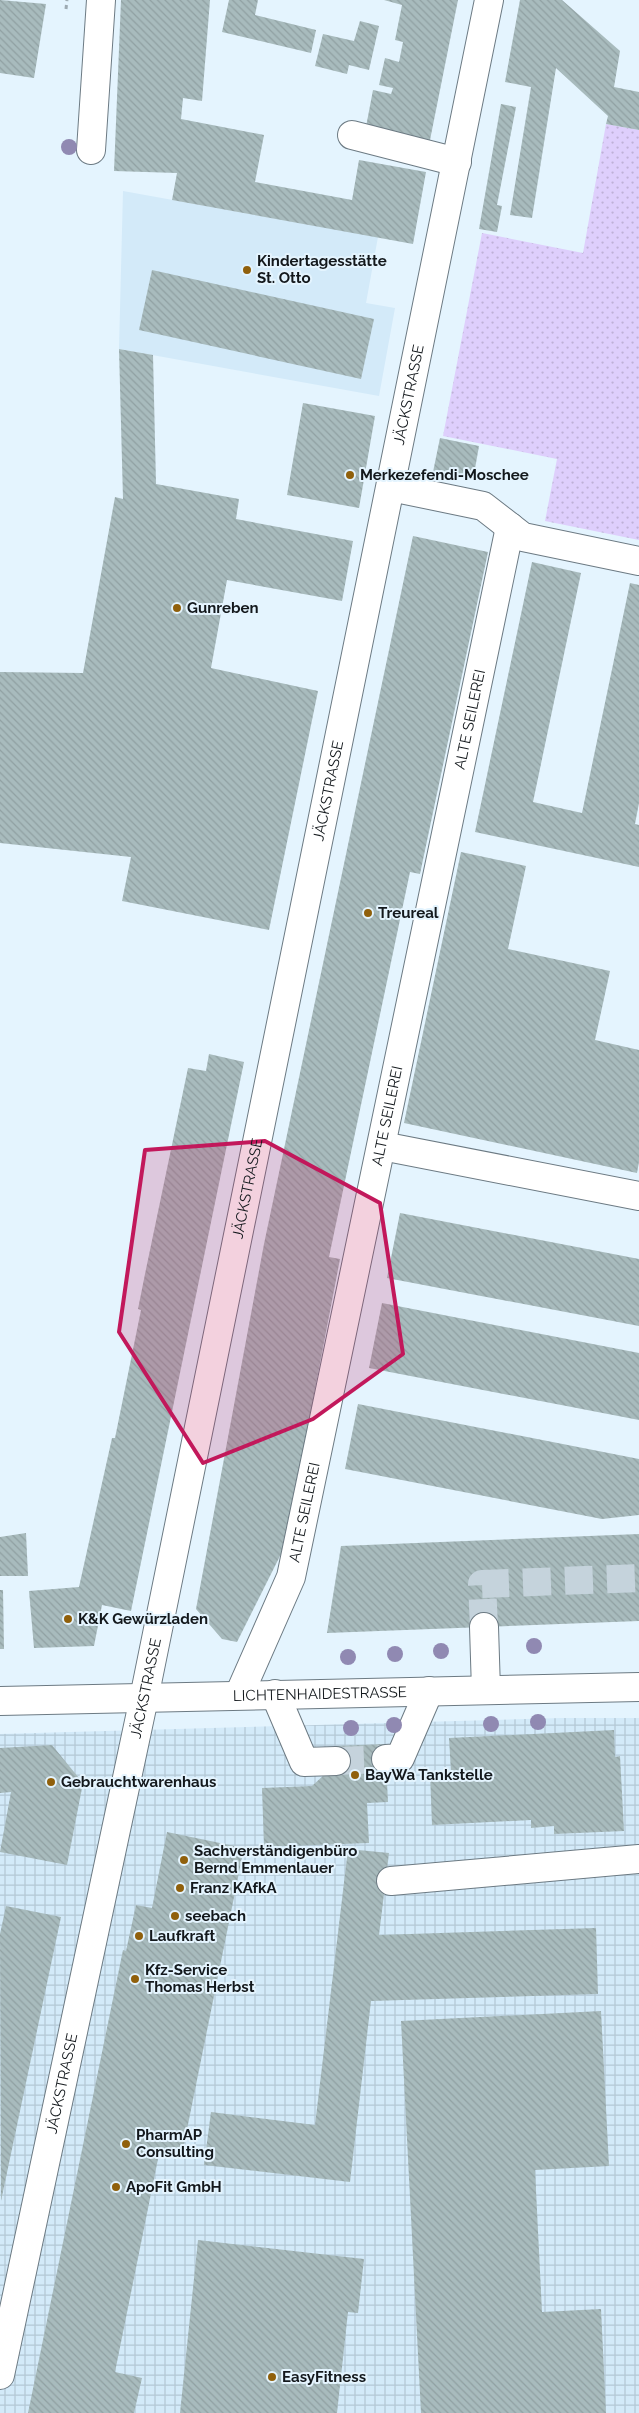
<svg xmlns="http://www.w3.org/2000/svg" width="639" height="2413" font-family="Raleway,sans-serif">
	<defs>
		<pattern id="industrial-grid" width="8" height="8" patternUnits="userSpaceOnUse" patternTransform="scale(1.25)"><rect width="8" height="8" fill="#d3eaf9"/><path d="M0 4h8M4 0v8" fill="none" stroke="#b4c8d5"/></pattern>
		<pattern id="grass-dots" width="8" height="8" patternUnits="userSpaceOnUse" patternTransform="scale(1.25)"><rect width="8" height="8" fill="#decffc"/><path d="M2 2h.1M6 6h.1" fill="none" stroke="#beb1d7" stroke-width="1.8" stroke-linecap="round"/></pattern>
		<pattern id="building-back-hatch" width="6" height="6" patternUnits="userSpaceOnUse" patternTransform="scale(1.25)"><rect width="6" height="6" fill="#a8bbbd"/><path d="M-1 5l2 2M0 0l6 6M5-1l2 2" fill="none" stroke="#90a0a2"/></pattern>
	</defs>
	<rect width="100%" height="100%" fill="#e4f4fe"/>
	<polygon fill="#d3eaf9" points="123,191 378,237 366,303 395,308 379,396 119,349"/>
	<polygon fill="url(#industrial-grid)" points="561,1718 639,1718 639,2413 0,2413 0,1734"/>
	<polygon fill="url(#grass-dots)" points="606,124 639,130 639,540 545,521 557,459 443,436 482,233 583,253"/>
	<g fill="url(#building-back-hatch)">
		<polygon points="0,0 46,4 34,78 0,73"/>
		<polygon points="121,0 210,0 202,101 183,98 181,119 264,135 255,182 352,200 359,160 426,172 413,244 172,200 177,173 114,171"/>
		<polygon points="229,0 258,0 255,15 316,30 311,53 222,32"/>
		<polygon points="384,0 458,0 429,145 365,132 373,90 391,94 393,88 379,85 385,58 399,62 403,42 395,40 402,5"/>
		<polygon points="520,0 562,0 620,51 614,87 639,92 639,130 606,124 608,116 556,68 532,218 510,215 531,87 505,82"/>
		<polygon points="360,21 379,26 369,70 349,65 347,74 315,66 323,34 354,41"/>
		<polygon points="501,104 516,107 497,205 502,206 497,232 479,229"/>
		<polygon points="152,270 374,319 361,379 139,330"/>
		<polygon points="119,349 153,355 156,484 239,499 236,519 353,541 342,601 227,580 211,668 318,691 269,930 122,901 131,857 0,843 0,672 83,673 115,497 123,499"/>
		<polygon points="303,403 375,416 359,508 287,495"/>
		<polygon points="440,438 479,446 473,480 433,472"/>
		<polygon points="413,536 488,552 420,874 410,872 329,1257 340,1259 285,1546 237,1642 222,1639 196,1609 264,1244"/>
		<polygon points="532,562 581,573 533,802 582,813 630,583 639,585 639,803 635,824 639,825 639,867 475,832"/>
		<polygon points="461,852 526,866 508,949 610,971 595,1040 639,1050 639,1162 637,1173 404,1123"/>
		<polygon points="209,1054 244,1062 131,1611 102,1605 94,1646 34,1648 29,1591 79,1587 112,1438 115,1438 141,1310 138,1309 145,1274 188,1068 206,1071"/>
		<polygon points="400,1213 639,1259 639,1326 387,1278"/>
		<polygon points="382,1303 639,1353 639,1420 369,1368"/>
		<polygon points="358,1404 639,1459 639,1515 602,1519 345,1469"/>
		<polygon points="26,1533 28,1576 0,1576 0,1537"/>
		<polygon points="639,1534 639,1621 327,1633 341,1546"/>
		<polygon points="0,1590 3,1590 4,1649 0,1649"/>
		<polygon points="614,1730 615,1757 620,1756 624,1831 554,1834 554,1826 531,1828 531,1820 432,1825 430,1773 451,1772 449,1738"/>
		<polygon points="385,1744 388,1802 367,1803 369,1843 264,1847 262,1788 312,1786 336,1764 335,1746"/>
		<polygon points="52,1745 83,1783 67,1865 0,1852 11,1792 0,1793 0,1748"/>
		<polygon points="167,1832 244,1848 181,2159 159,2154 115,2372 142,2378 134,2413 28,2413 123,1950 126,1951 136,1905 152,1908"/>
		<polygon points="348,1849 389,1853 379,1935 596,1928 598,1994 371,2001 350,2182 204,2165 211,2112 315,2125"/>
		<polygon points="6,1906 61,1917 1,2201 0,1934"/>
		<polygon points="601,2011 609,2166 535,2170 542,2312 601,2309 606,2413 421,2413 401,2021"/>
		<polygon points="198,2240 364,2259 358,2313 348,2312 337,2413 180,2413"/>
	</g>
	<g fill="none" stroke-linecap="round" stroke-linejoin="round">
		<g stroke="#c5d3dc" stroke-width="28" stroke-dasharray="28 14" stroke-linecap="butt">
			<polyline points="484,1627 482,1584 639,1578"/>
			<polyline points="336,1761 386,1759"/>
		</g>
		<g stroke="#6c7a83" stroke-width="30">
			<g id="minor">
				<polyline points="352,135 457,162"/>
				<polyline points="91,150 101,0"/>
				<polyline points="391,487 483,506 523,537 639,561"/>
				<polyline points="382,1146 639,1196"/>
				<polyline points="484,1627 486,1690"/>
				<polyline points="275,1694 304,1762 336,1761"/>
				<path id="s1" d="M239,1695L291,1577L510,527"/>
				<path id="s2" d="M0,1701L639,1687"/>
				<polyline points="386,1759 400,1758 429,1691"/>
				<polyline points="391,1881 639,1859"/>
				<path id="s3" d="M0,2375L144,1698L489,0"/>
			</g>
		</g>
		<polyline stroke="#9daab2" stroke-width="3" stroke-dasharray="4 4" stroke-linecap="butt" points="66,9 67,0"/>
		<use href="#minor" stroke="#fff" stroke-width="28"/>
	</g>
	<g fill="#9089b2">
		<circle cx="69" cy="147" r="8"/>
		<circle cx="534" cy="1646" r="8"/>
		<circle cx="441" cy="1651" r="8"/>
		<circle cx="395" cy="1654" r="8"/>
		<circle cx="348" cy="1657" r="8"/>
		<circle cx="538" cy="1722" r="8"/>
		<circle cx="491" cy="1724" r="8"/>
		<circle cx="394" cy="1725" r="8"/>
		<circle cx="351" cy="1728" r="8"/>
	</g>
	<path fill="#c2185b" fill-opacity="0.2" stroke="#c2185b" stroke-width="4" stroke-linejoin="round" d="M265,1141L380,1203L403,1354L313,1419L203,1463L119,1332L145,1150Z"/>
	<g fill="#90600c" stroke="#e4f4fe" stroke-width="2">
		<circle cx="247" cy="270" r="5"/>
		<circle cx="350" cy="475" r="5"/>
		<circle cx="177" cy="608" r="5"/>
		<circle cx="368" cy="913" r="5"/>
		<circle cx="68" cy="1619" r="5"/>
		<circle cx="355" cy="1775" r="5"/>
		<circle cx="51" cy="1782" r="5"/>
		<circle cx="184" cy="1860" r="5"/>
		<circle cx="180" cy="1888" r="5"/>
		<circle cx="175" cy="1916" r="5"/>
		<circle cx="139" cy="1936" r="5"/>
		<circle cx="135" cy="1979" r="5"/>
		<circle cx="126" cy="2144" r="5"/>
		<circle cx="116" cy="2187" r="5"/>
		<circle cx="272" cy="2377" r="5"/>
	</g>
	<g text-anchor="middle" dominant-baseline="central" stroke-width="4" stroke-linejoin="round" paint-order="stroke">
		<g font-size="15" font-weight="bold" fill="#13181c" stroke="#e4f4fe" text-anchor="start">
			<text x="257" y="261">Kindertagesstätte<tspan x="257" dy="17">St. Otto</tspan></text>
			<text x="360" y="475">Merkezefendi-Moschee</text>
			<text x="187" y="608">Gunreben</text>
			<text x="378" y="913">Treureal</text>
			<text x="78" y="1619">K&amp;K Gewürzladen</text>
			<text x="365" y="1775">BayWa Tankstelle</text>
			<text x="61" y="1782">Gebrauchtwarenhaus</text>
			<text x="194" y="1851">Sachverständigenbüro<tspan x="194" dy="17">Bernd Emmenlauer</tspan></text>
			<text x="190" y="1888">Franz KAfkA</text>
			<text x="185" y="1916">seebach</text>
			<text x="149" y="1936">Laufkraft</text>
			<text x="145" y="1970">Kfz-Service<tspan x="145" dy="17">Thomas Herbst</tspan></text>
			<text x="136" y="2135">PharmAP<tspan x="136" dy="17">Consulting</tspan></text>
			<text x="126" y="2187">ApoFit GmbH</text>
			<text x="282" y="2377">EasyFitness</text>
		</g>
		<g font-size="15" fill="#13181c" stroke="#e4f4fe">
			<text stroke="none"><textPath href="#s3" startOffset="2022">JÄCKSTRASSE</textPath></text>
			<text stroke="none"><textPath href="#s1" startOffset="1005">ALTE SEILEREI</textPath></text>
			<text stroke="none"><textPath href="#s3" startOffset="1618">JÄCKSTRASSE</textPath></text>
			<text stroke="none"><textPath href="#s1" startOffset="600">ALTE SEILEREI</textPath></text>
			<text stroke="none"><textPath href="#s3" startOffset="1212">JÄCKSTRASSE</textPath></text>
			<text stroke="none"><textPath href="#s1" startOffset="195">ALTE SEILEREI</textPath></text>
			<text stroke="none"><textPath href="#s3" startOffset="702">JÄCKSTRASSE</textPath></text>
			<text stroke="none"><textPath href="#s2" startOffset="320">LICHTENHAIDESTRASSE</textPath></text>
			<text stroke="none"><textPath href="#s3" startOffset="298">JÄCKSTRASSE</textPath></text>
		</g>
	</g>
</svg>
